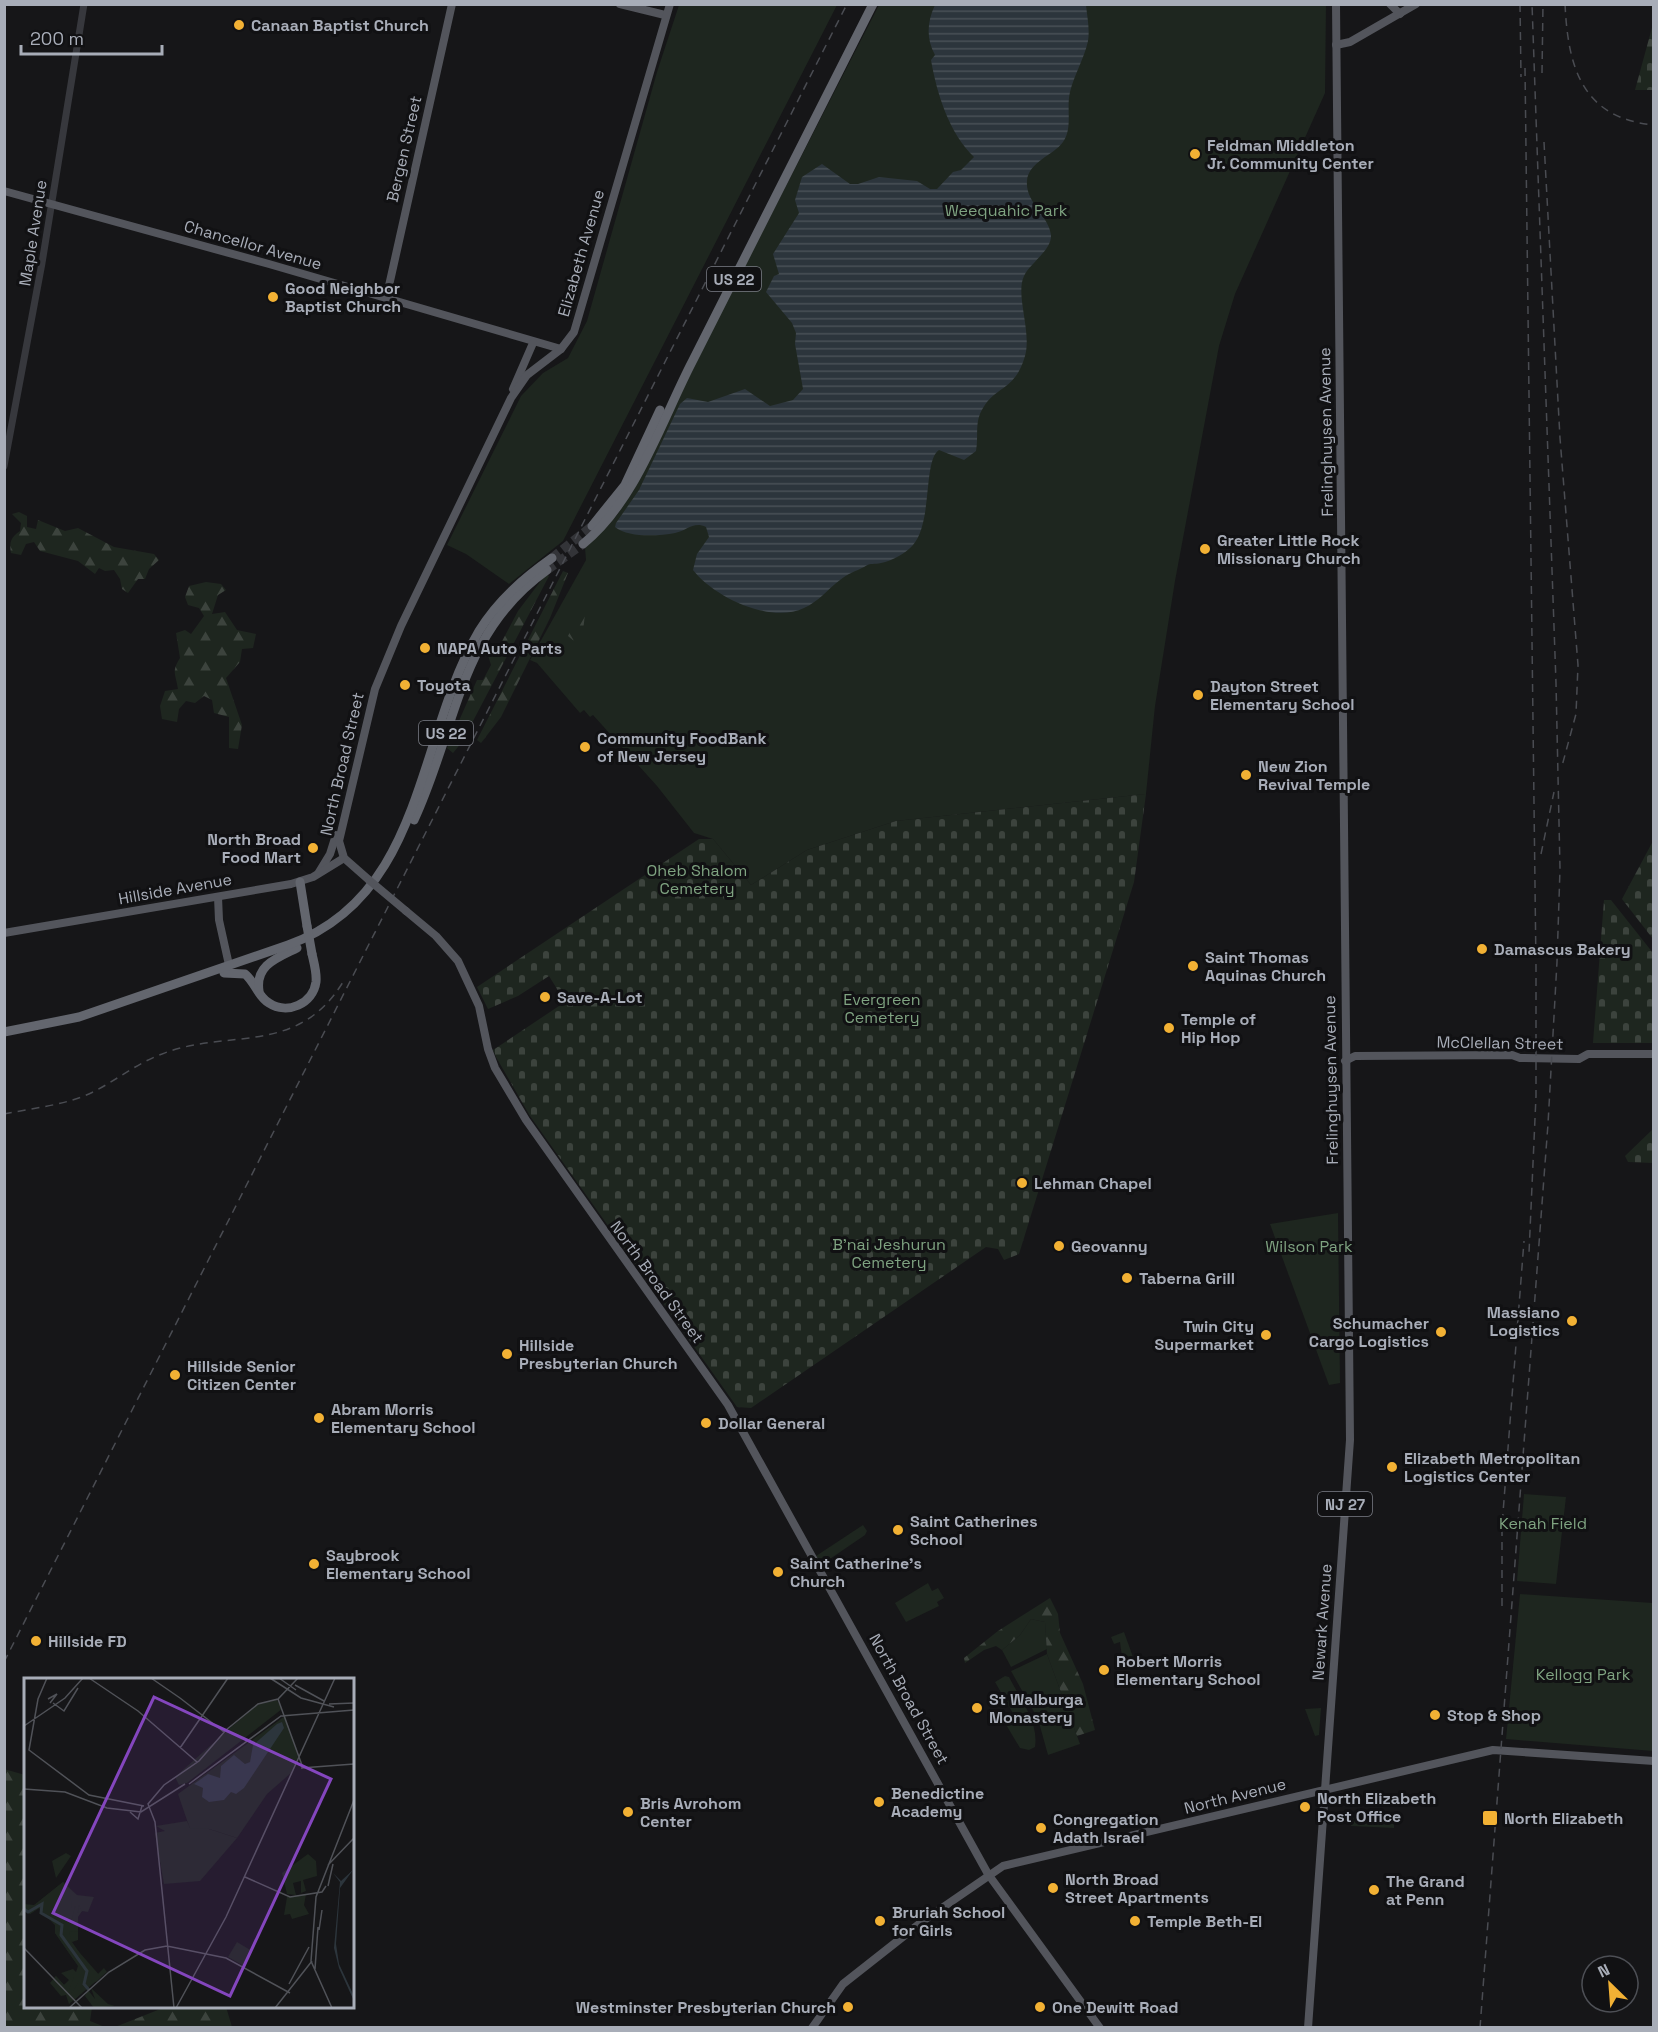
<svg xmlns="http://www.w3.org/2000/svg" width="1658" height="2032" font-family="'Space Grotesk',sans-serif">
	<defs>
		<pattern id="forest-firs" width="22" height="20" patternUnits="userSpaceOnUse" patternTransform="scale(1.5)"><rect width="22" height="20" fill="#1e261f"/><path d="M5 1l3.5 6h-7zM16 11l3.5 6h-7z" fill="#3c433d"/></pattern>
		<pattern id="cemetery-stones" width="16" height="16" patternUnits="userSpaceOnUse" patternTransform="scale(1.5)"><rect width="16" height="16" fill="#1e261f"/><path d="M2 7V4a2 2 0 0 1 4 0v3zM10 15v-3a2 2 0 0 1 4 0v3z" fill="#3c433d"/></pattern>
		<pattern id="water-rules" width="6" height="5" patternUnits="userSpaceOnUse" patternTransform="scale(1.5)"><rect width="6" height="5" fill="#2c353c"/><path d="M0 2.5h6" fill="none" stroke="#485056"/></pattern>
	</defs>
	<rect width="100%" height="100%" fill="#161618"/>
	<g fill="#1e261f">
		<polygon points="679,5 837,5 563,541 509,584 466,554 447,545 521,396 543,373 568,358 587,321 657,72"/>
		<polygon points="879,5 1326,5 1325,93 1235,294 1219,346 1175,581 1155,706 1146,794 896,821 807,850 751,885 713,839 694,833 657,786 593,715 590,717 584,710 580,713 537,663 530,660 586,560 585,548 617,515 636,486 672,408"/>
		<polygon points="1338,1213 1340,1383 1329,1385 1270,1224"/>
		<polygon points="1524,1494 1566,1497 1556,1584 1517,1581"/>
		<polygon points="863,1525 867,1531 865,1535 821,1565 816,1556"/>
		<polygon points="928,1583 932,1591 938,1588 944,1598 937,1602 939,1606 906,1622 895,1603"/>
		<polygon points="1520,1594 1653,1603 1653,1751 1506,1739"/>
		<polygon points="1031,1619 1045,1622 1047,1649 1011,1667 1002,1650 1020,1635"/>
		<polygon points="1124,1632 1133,1657 1122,1657 1120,1642 1114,1644 1111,1637"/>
		<polygon points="1047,1654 1080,1744 1048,1755 1038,1719 1011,1671"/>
		<path d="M1005,1676L1009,1677C1020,1699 1039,1722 1035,1747L1029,1750L1020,1748L1005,1723L1015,1717L995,1682Z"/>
		<polygon points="1321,1708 1319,1735 1315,1736 1305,1709"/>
		<polygon points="1352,1813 1394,1814 1394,1828 1351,1826"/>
	</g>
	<g fill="url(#forest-firs)">
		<path d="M19,512L27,516V527L36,529L38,520L65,531L78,528L114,547L154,554L159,560L149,569L145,579H138L128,593L122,589L120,579L114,570L105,571L99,568L95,574L78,561L40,551L34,542L26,544L21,555L11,553C9,542 11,537 20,531L21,523L12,514Z"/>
		<polygon points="563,571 568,573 550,618 501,717 481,743 477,740"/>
		<polygon points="546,574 549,576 462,742 453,753 447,748 477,680 483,680 491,665 487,652 493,645 499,647 518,611"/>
		<path d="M206,582L221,584L226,590L218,595L212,614L225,612L237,630L256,634L253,648L242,649L240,662L226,678L242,725L238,749L229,748V717L214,713L212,700L204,696L195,703L186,701L179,709L177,722L162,719L160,706L165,691L178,689C176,674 171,672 180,658L176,633L185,630L191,634L204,616L199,608L188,605L185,597L189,586Z"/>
		<polygon points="585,614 582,639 574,641 568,636 578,617"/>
		<polygon points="1050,1598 1058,1614 1060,1633 1083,1684 1095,1730 1077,1736 1047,1654 1045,1622 1031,1619 1020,1635 1002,1650 996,1646 984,1650 965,1663 964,1658 998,1631"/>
		<polygon points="4,1769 25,1775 26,2006 92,2007 90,2021 105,2027 5,2027"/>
		<polygon points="168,2006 226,2007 232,2027 115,2027"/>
	</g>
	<g fill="url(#cemetery-stones)">
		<polygon points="1653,24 1653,90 1635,90"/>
		<polygon points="1146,794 1134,882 1019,1254 1004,1260 998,1249 986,1247 751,1408 737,1407 530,1116 496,1057 493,1050 565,1002 549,976 518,996 488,1009 477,987 699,839 713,839 751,885 807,850 896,821"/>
		<polygon points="1653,841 1653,939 1622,899"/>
		<polygon points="1604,900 1611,900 1653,953 1653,1043 1593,1043"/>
		<polygon points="1653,1129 1653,1163 1628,1162 1625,1156"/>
	</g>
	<path fill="url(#water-rules)" d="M935,5H1086C1087,16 1090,29 1088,41C1084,59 1074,75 1070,92C1066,108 1073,128 1063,142C1054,155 1028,162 1027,181C1025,202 1049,216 1051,235C1052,250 1030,263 1024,276C1015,295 1032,331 1025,356C1015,391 997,385 983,408C974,422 979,436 976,451L964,460L939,450C923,460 933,522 913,545C906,553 892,561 881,563C874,565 871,562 864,567C856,571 847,574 840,580C828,589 818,602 804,608C770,624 714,597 693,570L697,554L709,537L706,527C693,521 687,531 675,533C658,536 629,538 615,527L616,523L639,490L680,404L687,398L708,402L745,389L770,406L793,400L803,389L795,344L796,333L792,323L766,292L774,276L779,274L773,254L799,213L795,200L802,177L822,164L850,184H858L879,177L917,181L930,189H937L953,172L961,170L974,157C949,133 937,94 931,60L935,55C926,39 927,22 935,5Z"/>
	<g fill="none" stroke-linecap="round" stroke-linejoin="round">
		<g stroke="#333438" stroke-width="9" stroke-dasharray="9 4.5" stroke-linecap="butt">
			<polyline points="552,558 592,526"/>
			<polyline points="547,570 583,544"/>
		</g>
		<polyline stroke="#37383d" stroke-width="7" points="4,466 42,263 84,4"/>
		<g stroke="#53555c" stroke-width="8">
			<polyline points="620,4 665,15"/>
			<polyline points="1390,4 1400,14"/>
			<polyline points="1336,45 1350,42 1416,4"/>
			<polyline points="4,191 269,264 561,349"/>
			<polyline points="386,299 452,4"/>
			<polyline points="513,389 533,343"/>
			<polyline points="319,872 330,854 336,835"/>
			<polyline points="369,880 344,858 339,841 375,689 401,626 511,398 527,375 561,349 574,332 670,4"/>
			<polyline points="218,897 219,920 229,965"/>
			<polyline points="406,911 436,936 458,961 479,1006 488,1049 495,1068 526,1120 728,1405 988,1874 1100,2028"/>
			<polyline points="4,933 291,884 313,877 344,858"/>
			<polyline points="1345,1061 1355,1056 1512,1055 1520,1058 1579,1059 1588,1054 1654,1054"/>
			<polyline points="812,2028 843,1984 923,1921 1003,1866 1493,1750 1654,1761"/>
			<polyline points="1308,2028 1350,1440 1336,4"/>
		</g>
		<g stroke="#63666e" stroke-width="9">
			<polyline points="592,526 625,485 660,410"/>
			<path d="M583,544C636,501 661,422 692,362C752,243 813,124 873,4"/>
			<path d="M414,820C457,728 458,633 547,570"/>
			<polyline points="300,882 307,926"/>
			<path d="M224,973L245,974C255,982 258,997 269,1003C287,1015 313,1004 316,982C317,973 314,963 312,954"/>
			<path d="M259,991C255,965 277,958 297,948"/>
			<path d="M4,1032L79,1017L288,945C425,896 416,738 479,631C498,600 524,578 552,558"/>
		</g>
		<g stroke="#4a4c52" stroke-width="1.5" stroke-dasharray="8 6" stroke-linecap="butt">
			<polyline points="1520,4 1521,77"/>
			<path d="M1565,4C1568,66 1581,118 1654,125"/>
			<polyline points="1525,68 1536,967 1536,1096 1529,1253"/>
			<polyline points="1542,73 1543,4"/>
			<polyline points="1544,142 1560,438 1578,665 1576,714 1562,766"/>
			<polyline points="1541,854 1554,792"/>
			<path d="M4,1114C33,1108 67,1105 93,1092C117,1080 137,1063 162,1054C227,1028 297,1057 343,982"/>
			<polyline points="1502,1606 1502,1526 1524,1241"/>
			<polyline points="4,1662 847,4"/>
			<polyline points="1480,2028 1548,1124 1557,962 1560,869 1556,683 1532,4"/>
		</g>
		<polyline stroke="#53555c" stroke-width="8" points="369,880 406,911"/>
		<polyline stroke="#63666e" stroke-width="9" points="307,926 312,954"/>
	</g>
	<g fill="#f2b134" stroke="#111113" stroke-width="2">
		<circle cx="239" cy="25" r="6"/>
		<circle cx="1195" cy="154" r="6"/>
		<circle cx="273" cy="297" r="6"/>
		<circle cx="1205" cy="549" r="6"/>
		<circle cx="425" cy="648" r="6"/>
		<circle cx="405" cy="685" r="6"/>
		<circle cx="1198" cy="695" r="6"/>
		<circle cx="585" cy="747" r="6"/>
		<circle cx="1246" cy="775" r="6"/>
		<circle cx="313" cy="848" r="6"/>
		<circle cx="1482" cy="949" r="6"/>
		<circle cx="1193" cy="966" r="6"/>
		<circle cx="545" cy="997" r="6"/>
		<circle cx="1169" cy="1028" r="6"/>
		<circle cx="1022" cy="1183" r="6"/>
		<circle cx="1059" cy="1246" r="6"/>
		<circle cx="1127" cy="1278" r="6"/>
		<circle cx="1572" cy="1321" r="6"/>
		<circle cx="1441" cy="1332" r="6"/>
		<circle cx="1266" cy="1335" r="6"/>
		<circle cx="507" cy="1354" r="6"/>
		<circle cx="175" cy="1375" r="6"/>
		<circle cx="319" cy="1418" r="6"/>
		<circle cx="706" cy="1423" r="6"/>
		<circle cx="1392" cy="1467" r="6"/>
		<circle cx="898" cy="1530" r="6"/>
		<circle cx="314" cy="1564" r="6"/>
		<circle cx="778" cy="1572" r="6"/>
		<circle cx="36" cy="1641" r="6"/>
		<circle cx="1104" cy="1670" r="6"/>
		<circle cx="977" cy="1708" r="6"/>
		<circle cx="1435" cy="1715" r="6"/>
		<circle cx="879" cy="1802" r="6"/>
		<circle cx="1305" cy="1807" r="6"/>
		<circle cx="628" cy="1812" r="6"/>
		<rect x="1482" y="1810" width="16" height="16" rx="3"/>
		<circle cx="1041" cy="1828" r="6"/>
		<circle cx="1053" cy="1888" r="6"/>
		<circle cx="1374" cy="1890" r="6"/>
		<circle cx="880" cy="1921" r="6"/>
		<circle cx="1135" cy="1921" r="6"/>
		<circle cx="848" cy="2007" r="6"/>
		<circle cx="1040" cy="2007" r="6"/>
	</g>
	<g text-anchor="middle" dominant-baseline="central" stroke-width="6" stroke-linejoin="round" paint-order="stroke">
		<g fill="#111113" stroke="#7b7e86" stroke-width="1.5">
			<rect x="707" y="267" width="54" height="24" rx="4.5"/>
			<rect x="419" y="721" width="54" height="24" rx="4.5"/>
			<rect x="1318" y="1492" width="54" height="24" rx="4.5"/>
		</g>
		<g font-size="15" font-weight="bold" fill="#a8adb8">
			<text x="734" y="279">US 22</text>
			<text x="446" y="733">US 22</text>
			<text x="1345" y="1504">NJ 27</text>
		</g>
		<g font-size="16" font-weight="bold" fill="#a8adb8" stroke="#111113" text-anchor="start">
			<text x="251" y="25">Canaan Baptist Church</text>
			<text x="1207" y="145">Feldman Middleton<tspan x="1207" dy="18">Jr. Community Center</tspan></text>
			<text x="285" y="288">Good Neighbor<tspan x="285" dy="18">Baptist Church</tspan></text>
			<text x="1217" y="540">Greater Little Rock<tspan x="1217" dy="18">Missionary Church</tspan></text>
			<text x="437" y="648">NAPA Auto Parts</text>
			<text x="417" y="685">Toyota</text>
			<text x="1210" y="686">Dayton Street<tspan x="1210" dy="18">Elementary School</tspan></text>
			<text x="597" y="738">Community FoodBank<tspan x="597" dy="18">of New Jersey</tspan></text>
			<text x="1258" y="766">New Zion<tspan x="1258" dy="18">Revival Temple</tspan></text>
			<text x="301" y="839" text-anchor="end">North Broad<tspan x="301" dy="18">Food Mart</tspan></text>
			<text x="1494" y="949">Damascus Bakery</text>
			<text x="1205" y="957">Saint Thomas<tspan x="1205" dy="18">Aquinas Church</tspan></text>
			<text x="557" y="997">Save-A-Lot</text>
			<text x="1181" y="1019">Temple of<tspan x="1181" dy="18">Hip Hop</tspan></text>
			<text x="1034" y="1183">Lehman Chapel</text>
			<text x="1071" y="1246">Geovanny</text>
			<text x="1139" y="1278">Taberna Grill</text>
			<text x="1560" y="1312" text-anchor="end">Massiano<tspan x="1560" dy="18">Logistics</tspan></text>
			<text x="1429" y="1323" text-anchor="end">Schumacher<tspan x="1429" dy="18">Cargo Logistics</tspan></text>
			<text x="1254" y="1326" text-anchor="end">Twin City<tspan x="1254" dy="18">Supermarket</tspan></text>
			<text x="519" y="1345">Hillside<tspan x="519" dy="18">Presbyterian Church</tspan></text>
			<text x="187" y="1366">Hillside Senior<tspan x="187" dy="18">Citizen Center</tspan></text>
			<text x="331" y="1409">Abram Morris<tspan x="331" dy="18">Elementary School</tspan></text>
			<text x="718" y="1423">Dollar General</text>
			<text x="1404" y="1458">Elizabeth Metropolitan<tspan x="1404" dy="18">Logistics Center</tspan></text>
			<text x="910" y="1521">Saint Catherines<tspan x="910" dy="18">School</tspan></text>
			<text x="326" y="1555">Saybrook<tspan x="326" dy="18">Elementary School</tspan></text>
			<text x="790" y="1563">Saint Catherine's<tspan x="790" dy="18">Church</tspan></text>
			<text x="48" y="1641">Hillside FD</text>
			<text x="1116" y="1661">Robert Morris<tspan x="1116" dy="18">Elementary School</tspan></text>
			<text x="989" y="1699">St Walburga<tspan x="989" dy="18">Monastery</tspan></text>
			<text x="1447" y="1715">Stop &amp; Shop</text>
			<text x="891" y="1793">Benedictine<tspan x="891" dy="18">Academy</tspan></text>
			<text x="1317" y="1798">North Elizabeth<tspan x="1317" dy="18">Post Office</tspan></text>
			<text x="640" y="1803">Bris Avrohom<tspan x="640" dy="18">Center</tspan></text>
			<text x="1504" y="1818">North Elizabeth</text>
			<text x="1053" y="1819">Congregation<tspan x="1053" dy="18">Adath Israel</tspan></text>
			<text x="1065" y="1879">North Broad<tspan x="1065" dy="18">Street Apartments</tspan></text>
			<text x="1386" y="1881">The Grand<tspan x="1386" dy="18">at Penn</tspan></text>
			<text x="892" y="1912">Bruriah School<tspan x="892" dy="18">for Girls</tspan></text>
			<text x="1147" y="1921">Temple Beth-El</text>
			<text x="836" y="2007" text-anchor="end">Westminster Presbyterian Church</text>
			<text x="1052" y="2007">One Dewitt Road</text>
		</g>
		<g font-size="16" fill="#a8adb8" stroke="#111113">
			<text transform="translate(404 149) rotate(-77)">Bergen Street</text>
			<text transform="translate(33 233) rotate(-81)">Maple Avenue</text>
			<text transform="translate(253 245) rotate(16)">Chancellor Avenue</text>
			<text transform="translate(581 253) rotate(-74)">Elizabeth Avenue</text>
			<text transform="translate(1326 432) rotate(-91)">Frelinghuysen Avenue</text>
			<text transform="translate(342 764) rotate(-77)">North Broad Street</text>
			<text transform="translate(175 889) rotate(-10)">Hillside Avenue</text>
			<text transform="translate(1500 1043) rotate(1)">McClellan Street</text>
			<text transform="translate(1331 1080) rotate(-91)">Frelinghuysen Avenue</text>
			<text transform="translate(657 1282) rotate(54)">North Broad Street</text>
			<text transform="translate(1322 1622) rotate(-86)">Newark Avenue</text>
			<text transform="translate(909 1699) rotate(61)">North Broad Street</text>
			<text transform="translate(1235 1796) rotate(-14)">North Avenue</text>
		</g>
		<g font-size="16" fill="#7fa381" stroke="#111113">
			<text x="1006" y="210">Weequahic Park</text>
			<text x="697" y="870">Oheb Shalom<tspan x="697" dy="18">Cemetery</tspan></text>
			<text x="882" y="999">Evergreen<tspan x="882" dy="18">Cemetery</tspan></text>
			<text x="889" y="1244">B'nai Jeshurun<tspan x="889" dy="18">Cemetery</tspan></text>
			<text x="1309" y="1246">Wilson Park</text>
			<text x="1543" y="1523">Kenah Field</text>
			<text x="1583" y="1674">Kellogg Park</text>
		</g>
	</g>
	<g transform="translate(24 1678)">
		<rect width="330" height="330" fill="#161618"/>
		<path d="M253,22L258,31L163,105L155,107L151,99L205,51L233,27ZM261,38L274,79L267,95L243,116L213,160L185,151H166L154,116ZM42,175L47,178L32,200L28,183ZM39,204L53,217L70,219L64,234L58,233L54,238V262L48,264L72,298L80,290L83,294L45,326L42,317L37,318L26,305L32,298L40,307L45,302L37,295L49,291L52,294L54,288L31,255V247L15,230L6,236L0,232V226L10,227ZM213,264L228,273L220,288L204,279ZM67,310L84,326L91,328L70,330L61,318L64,312L71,321Z" fill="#1e261f"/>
		<path d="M39,204L45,210L48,229L39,239L48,241L51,228L54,235L55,227L58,233L54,239V254L45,253L48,266L77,299L72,304L68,302L62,312L58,307V315L51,321L29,301L32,298L40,307L50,299L45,312L48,315L55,303V289L31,255V247L15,230L6,236L2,234Z" fill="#1e261f"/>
		<path d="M163,143L166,150L185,151L213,160L176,203L140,206L131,155L141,153L132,148ZM284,176L292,183L293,198L279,202L282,213L277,215V203L269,205L272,217L263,216L258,195ZM282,216L280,227L285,236L268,241L266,236L260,237L263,219Z" fill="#1e261f"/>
		<path d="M253,46L258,44L260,50L220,110L212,116L207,114L200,122L185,124L178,119L179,110L170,106L184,96L196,100L197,88L210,77L221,86L226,84L229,67ZM329,192L316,210L312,266L315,286L329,316L330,323L315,290L310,270L316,204L309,195L317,203Z" fill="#2c353c"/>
		<path fill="none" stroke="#2c353c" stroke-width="3" d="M0,231L4,234L18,226L17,235L38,247L37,257L63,293L60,306L65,312"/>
		<path fill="none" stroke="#505258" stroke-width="1.5" d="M23,0L14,21L5,72L65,117L120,128M65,0L114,33L173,84M127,0L156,20M246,0L277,20L310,29M255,0L272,12M271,7L300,23M156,20L200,54M24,21L33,16L26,25M254,21L279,90M29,25L40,33L54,10M305,26L330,25M0,48L41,20L59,0M156,70L204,0M277,90L330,86M165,106L257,38L330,32M0,111L41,114L83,130L117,134L161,106M106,134L114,141L118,128M304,187L330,160M221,199L266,219L298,214L302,208M304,208L309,186M295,252L298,232M0,270L58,330M291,291L294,249M265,306L285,269M45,330L85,294L121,272L143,268L202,280L266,315M150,330L131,144L124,126L140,107L175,83L202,52L234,26L254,21L274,0M152,330L202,239L311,0M251,330L288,283M308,330L287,283L292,219L330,122"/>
		<path fill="#8446be" fill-opacity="0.15" stroke="#8446be" stroke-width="3" d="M130,19L307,101L206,318L29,235Z"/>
		<rect width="330" height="330" fill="none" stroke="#a8adb8" stroke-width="3"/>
	</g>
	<rect width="1658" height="2032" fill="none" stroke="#a8adb8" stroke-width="12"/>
	<g transform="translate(1610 1984) rotate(335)"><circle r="28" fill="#111113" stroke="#4d4f55" stroke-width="1.5"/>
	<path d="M0-4.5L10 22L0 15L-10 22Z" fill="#f2b134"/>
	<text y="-9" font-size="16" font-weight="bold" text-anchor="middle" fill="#a8adb8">N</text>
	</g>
	<path d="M21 45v9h141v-9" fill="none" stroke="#a8adb8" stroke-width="3"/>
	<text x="30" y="45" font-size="18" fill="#a8adb8" stroke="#111113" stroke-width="4.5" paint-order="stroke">200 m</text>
</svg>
